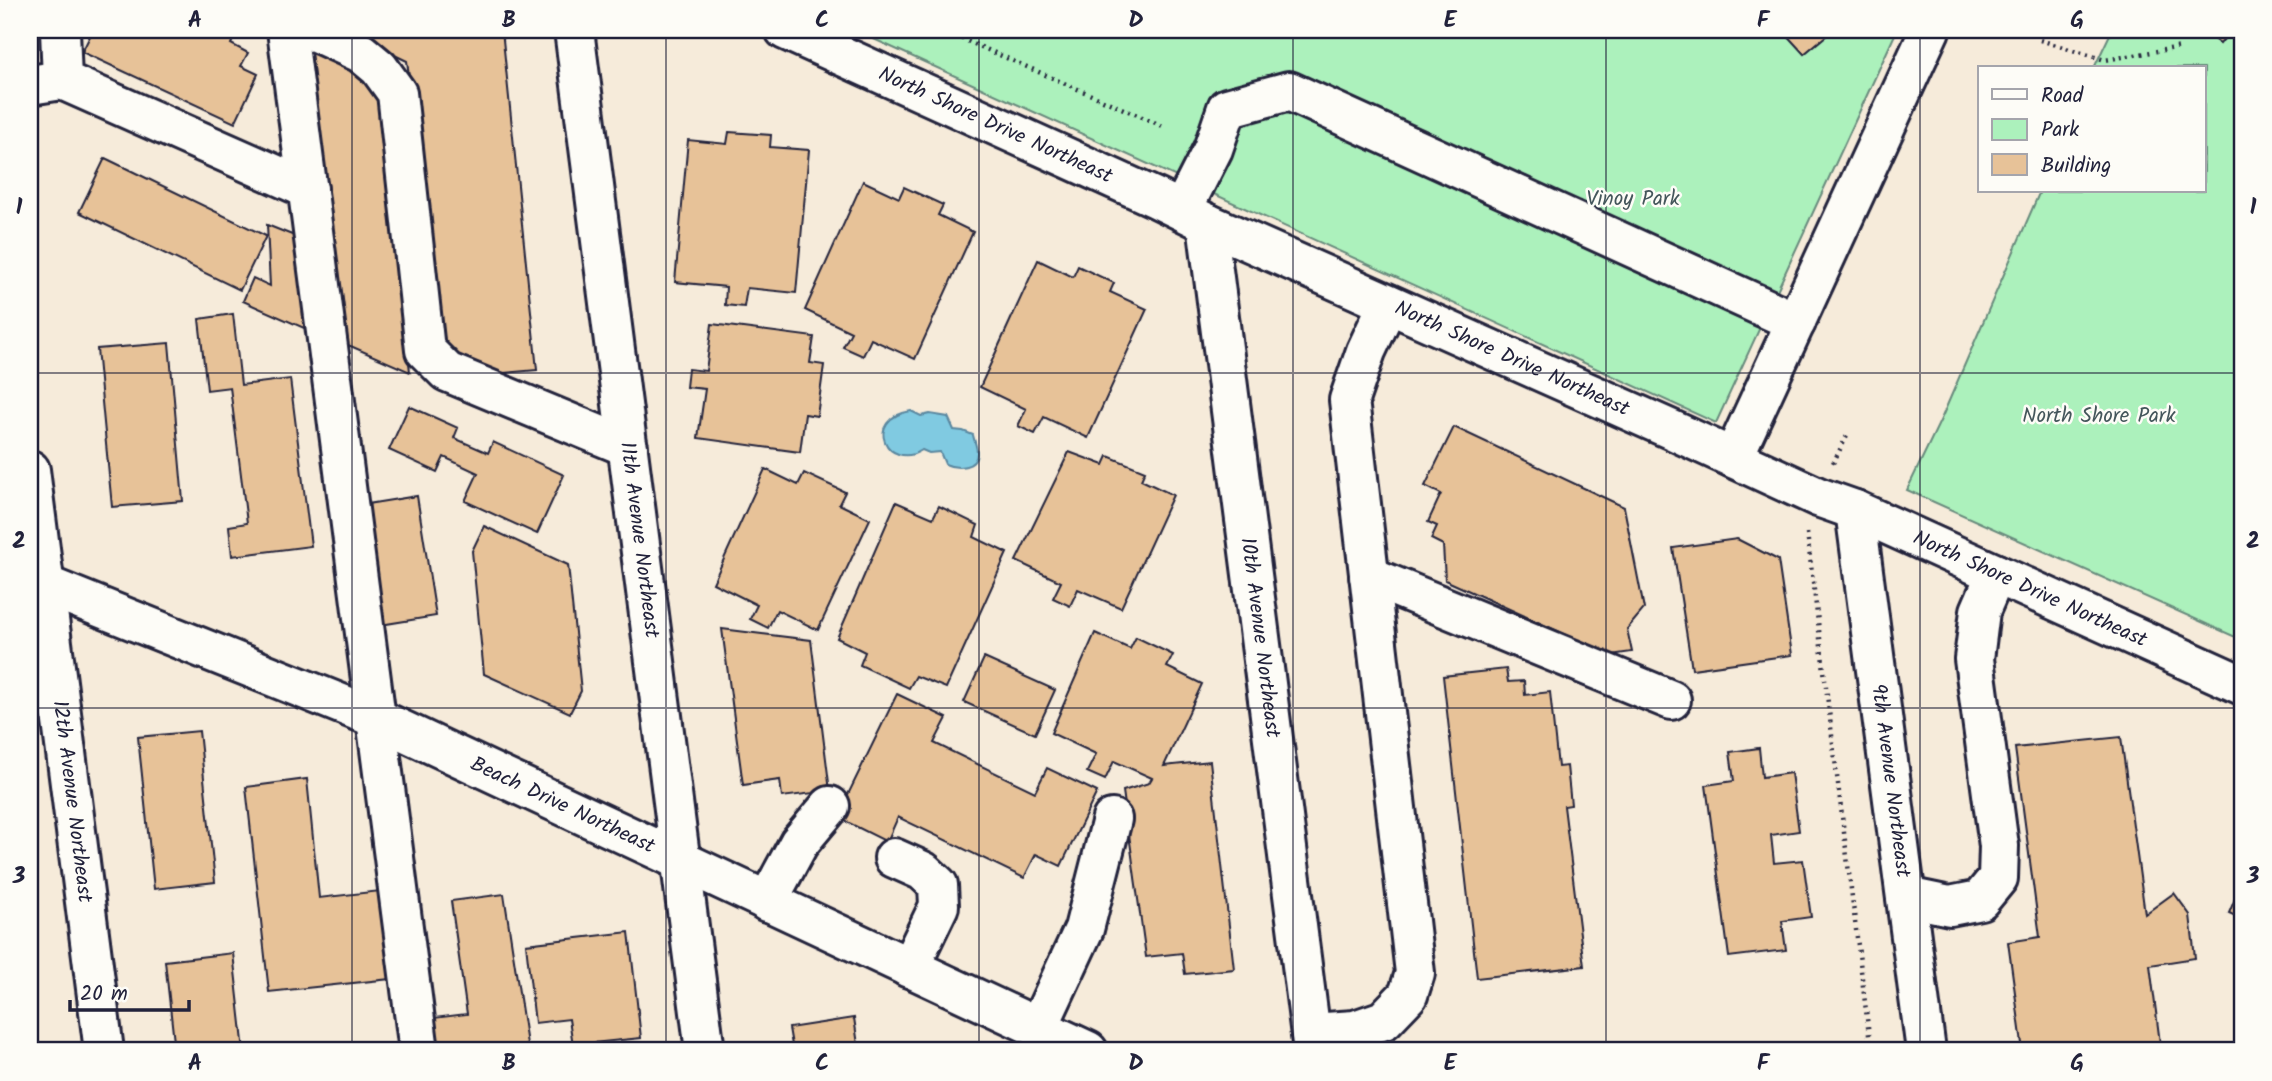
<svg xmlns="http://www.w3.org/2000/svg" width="2272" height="1081" font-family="Kalam,sans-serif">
	<rect width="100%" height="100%" fill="#f6ebda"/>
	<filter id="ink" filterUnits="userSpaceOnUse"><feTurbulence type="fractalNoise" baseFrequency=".0143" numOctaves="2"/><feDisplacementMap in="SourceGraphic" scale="14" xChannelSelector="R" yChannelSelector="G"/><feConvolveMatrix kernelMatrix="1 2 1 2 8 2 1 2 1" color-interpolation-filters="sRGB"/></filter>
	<g filter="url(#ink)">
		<g fill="#acf1bc" stroke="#678a7c" stroke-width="2">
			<polygon points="854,30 1897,30 1716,423"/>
			<polygon points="2112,30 2242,30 2242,640 1907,490 1942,417 2040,191 2204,191 2204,68 2094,68"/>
		</g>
		<path fill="#80cae1" stroke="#5a879f" stroke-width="2" d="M911,411L921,416L930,414L948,417L954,430L963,431L973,435C974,440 977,447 977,452C977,469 956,469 945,464L940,452L929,453L922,450C888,472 861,419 911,411Z"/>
		<g fill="#e7c298" stroke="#22223b" stroke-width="2">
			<polygon points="93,30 225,30 235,35 231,44 248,53 241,66 258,74 235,123 82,52"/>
			<polygon points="343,30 502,30 537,370 491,374 446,351 407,61"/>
			<polygon points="1782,30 1833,30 1804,54"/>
			<polygon points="2202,30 2231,30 2220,44"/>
			<polygon points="304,33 380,84 410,372 339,341"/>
			<polygon points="729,132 771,135 770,147 809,150 796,293 747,288 744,307 725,305 726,287 675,282 688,140 727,144"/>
			<polygon points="105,158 266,236 240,290 79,212"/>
			<polygon points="863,181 899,198 904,187 943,205 938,215 973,232 915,359 871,339 863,356 843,347 851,332 805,310"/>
			<polygon points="267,225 307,241 313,332 243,301 253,278 270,286"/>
			<polygon points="1038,260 1073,277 1078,266 1114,283 1110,292 1147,309 1088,438 1044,417 1035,434 1018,426 1026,409 980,387"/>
			<polygon points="233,314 241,385 290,379 311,546 232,556 229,526 247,523 230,387 207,390 199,319"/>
			<polygon points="712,324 814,337 810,363 824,365 817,416 805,414 800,452 698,438 705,389 686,387 688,369 706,371"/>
			<polygon points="169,343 183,501 112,507 97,349"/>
			<polygon points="409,406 458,428 454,438 488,453 493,442 564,475 537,534 465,501 478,473 444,457 437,472 389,450"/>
			<polygon points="1454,427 1624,507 1644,609 1627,629 1632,652 1611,655 1445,580 1443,545 1431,539 1437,526 1428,522 1441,494 1425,486"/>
			<polygon points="1069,452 1104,465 1108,456 1145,471 1141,480 1173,495 1121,608 1078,589 1070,606 1053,598 1061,582 1016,561"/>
			<polygon points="765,469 798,485 804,473 845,492 839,504 870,519 818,630 777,610 768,628 750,619 757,605 713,583"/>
			<polygon points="417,496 436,616 380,625 361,505"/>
			<polygon points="896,502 933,518 939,506 978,525 974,537 1007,553 946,688 916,676 909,688 860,665 865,652 837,638"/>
			<polygon points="484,526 568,565 581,691 570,713 484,674 472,551"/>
			<polygon points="1737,539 1778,560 1792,655 1692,669 1673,548"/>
			<polygon points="722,629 811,640 830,791 782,797 780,780 743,785"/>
			<polygon points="1095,633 1130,649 1136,637 1173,655 1167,667 1202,684 1164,766 1210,761 1234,969 1185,974 1182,953 1146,957 1123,791 1149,783 1152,778 1114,761 1105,780 1087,772 1096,754 1051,733"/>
			<polygon points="984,658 1055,690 1035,734 964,702"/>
			<polygon points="1506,669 1508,682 1524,681 1525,695 1550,692 1558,767 1567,766 1571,805 1564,806 1584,966 1477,978 1443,676"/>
			<polygon points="897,694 947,718 934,743 1035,792 1047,768 1097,792 1061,866 1036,854 1024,878 898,817 887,842 837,817"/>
			<polygon points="199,731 215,882 154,889 138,737"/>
			<polygon points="2121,737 2145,914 2174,893 2190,915 2195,958 2150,965 2161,1051 2023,1051 2008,942 2040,937 2015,748"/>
			<polygon points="1759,748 1762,777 1791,773 1799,831 1771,835 1774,863 1803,860 1811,917 1782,921 1786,950 1729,957 1706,785 1734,781 1730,752"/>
			<polygon points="307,779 319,898 380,891 390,979 269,992 246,787"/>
			<polygon points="504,894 528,1051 430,1051 425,1019 467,1014 451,901"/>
			<polygon points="2237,894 2242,896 2242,919 2229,913"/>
			<polygon points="629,932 641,1038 573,1045 569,1019 535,1023 526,944"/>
			<polygon points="233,953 244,1051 175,1051 165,961"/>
			<polygon points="854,1018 859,1051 793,1051 789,1028"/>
		</g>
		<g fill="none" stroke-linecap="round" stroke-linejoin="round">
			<g stroke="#22223b" stroke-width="44">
				<g id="minor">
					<polyline points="60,30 62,80 308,189"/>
					<polyline points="287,30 419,1051"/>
					<polyline points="311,30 361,53 379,68 397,93 425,350 447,372 628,447"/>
					<path id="s1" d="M574,30L705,1051"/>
					<path id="s2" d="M785,30L1156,198L1207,223L1670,429L1818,497L1855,510L2242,685"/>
					<polyline points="30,85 62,80"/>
					<polyline points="1182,210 1213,149 1227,108 1289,91 1796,322"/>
					<path id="s3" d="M1207,223L1313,1051"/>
					<polyline points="1733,458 1930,30"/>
					<path id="s4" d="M30,470L104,1051"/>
					<path id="s5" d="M1855,510L1926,1051"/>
					<polyline points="1369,576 1671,700"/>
					<path id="s6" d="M30,579L376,718L1088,1051"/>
					<polyline points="894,858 923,871 938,885 939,906 909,968"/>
					<polyline points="1907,897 1950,906 1980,900 1998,878 1999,846 1974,659 1980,611 1996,574"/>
					<polyline points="767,902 799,843 830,806"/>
					<polyline points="1038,1028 1084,929 1112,819"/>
					<polyline points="1311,1033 1355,1030 1384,1020 1408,995 1415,973 1349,400 1366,351 1388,304"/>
				</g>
			</g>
			<g stroke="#22223b" stroke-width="4.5" stroke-dasharray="2 5" stroke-linecap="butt">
				<polyline points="942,30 1165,127"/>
				<polyline points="2040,40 2105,60 2181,47"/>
				<polyline points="1833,463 1847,436"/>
				<polyline points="1807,533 1871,1051"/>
			</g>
			<use href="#minor" stroke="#fdfcf7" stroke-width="38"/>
		</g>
	</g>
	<path fill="none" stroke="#22223b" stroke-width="2" stroke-opacity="0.55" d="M352,30V1051M666,30V1051M979,30V1051M1293,30V1051M1606,30V1051M1920,30V1051M30,373H2242M30,708H2242"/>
	<g text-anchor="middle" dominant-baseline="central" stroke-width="5" stroke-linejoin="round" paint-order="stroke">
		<g font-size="21" fill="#22223b" stroke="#fdfcf7">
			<text stroke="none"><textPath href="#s2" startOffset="231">North Shore Drive Northeast</textPath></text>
			<text stroke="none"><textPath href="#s2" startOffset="798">North Shore Drive Northeast</textPath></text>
			<text stroke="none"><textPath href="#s1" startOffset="514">11th Avenue Northeast</textPath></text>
			<text stroke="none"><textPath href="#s2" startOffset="1365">North Shore Drive Northeast</textPath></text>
			<text stroke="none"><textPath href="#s3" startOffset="418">10th Avenue Northeast</textPath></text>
			<text stroke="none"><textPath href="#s5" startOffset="273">9th Avenue Northeast</textPath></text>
			<text stroke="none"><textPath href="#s4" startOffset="334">12th Avenue Northeast</textPath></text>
			<text stroke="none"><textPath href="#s6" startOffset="579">Beach Drive Northeast</textPath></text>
		</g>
		<g font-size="21" fill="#44565b" stroke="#fdfcf7">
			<text x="1633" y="199">Vinoy Park</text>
			<text x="2099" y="416">North Shore Park</text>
		</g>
	</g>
	<rect width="2272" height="1081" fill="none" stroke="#fdfcf7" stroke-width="77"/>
	<rect x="1978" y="66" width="228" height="126" fill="#fdfcf7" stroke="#a5a5ac" stroke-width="2"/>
	<rect x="1992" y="89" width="35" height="10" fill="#fdfcf7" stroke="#a5a5ac" stroke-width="2"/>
	<text x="2041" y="102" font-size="21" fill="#22223b">Road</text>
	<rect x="1992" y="119" width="35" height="21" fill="#acf1bc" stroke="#a5a5ac" stroke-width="2"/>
	<text x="2041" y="136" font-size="21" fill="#22223b">Park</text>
	<rect x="1992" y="154" width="35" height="21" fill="#e7c298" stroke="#a5a5ac" stroke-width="2"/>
	<text x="2041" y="172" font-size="21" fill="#22223b">Building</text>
	<path d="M70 1000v10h119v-10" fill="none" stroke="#22223b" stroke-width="3.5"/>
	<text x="80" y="1000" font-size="21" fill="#22223b" stroke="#fdfcf7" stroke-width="5" paint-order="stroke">20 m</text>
	<rect x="38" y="38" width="2196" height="1004" fill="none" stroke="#22223b" stroke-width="2.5"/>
	<g font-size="23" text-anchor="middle" font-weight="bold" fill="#22223b">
		<text x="195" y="27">A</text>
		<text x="509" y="27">B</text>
		<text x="822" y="27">C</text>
		<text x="1136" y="27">D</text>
		<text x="1450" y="27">E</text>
		<text x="1763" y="27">F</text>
		<text x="2077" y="27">G</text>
		<text x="19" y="214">1</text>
		<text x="2253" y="214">1</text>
		<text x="19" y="548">2</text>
		<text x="2253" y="548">2</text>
		<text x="19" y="883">3</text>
		<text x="2253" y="883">3</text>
		<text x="195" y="1070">A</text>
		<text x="509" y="1070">B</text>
		<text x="822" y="1070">C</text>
		<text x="1136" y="1070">D</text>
		<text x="1450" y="1070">E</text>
		<text x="1763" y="1070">F</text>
		<text x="2077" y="1070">G</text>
	</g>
</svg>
